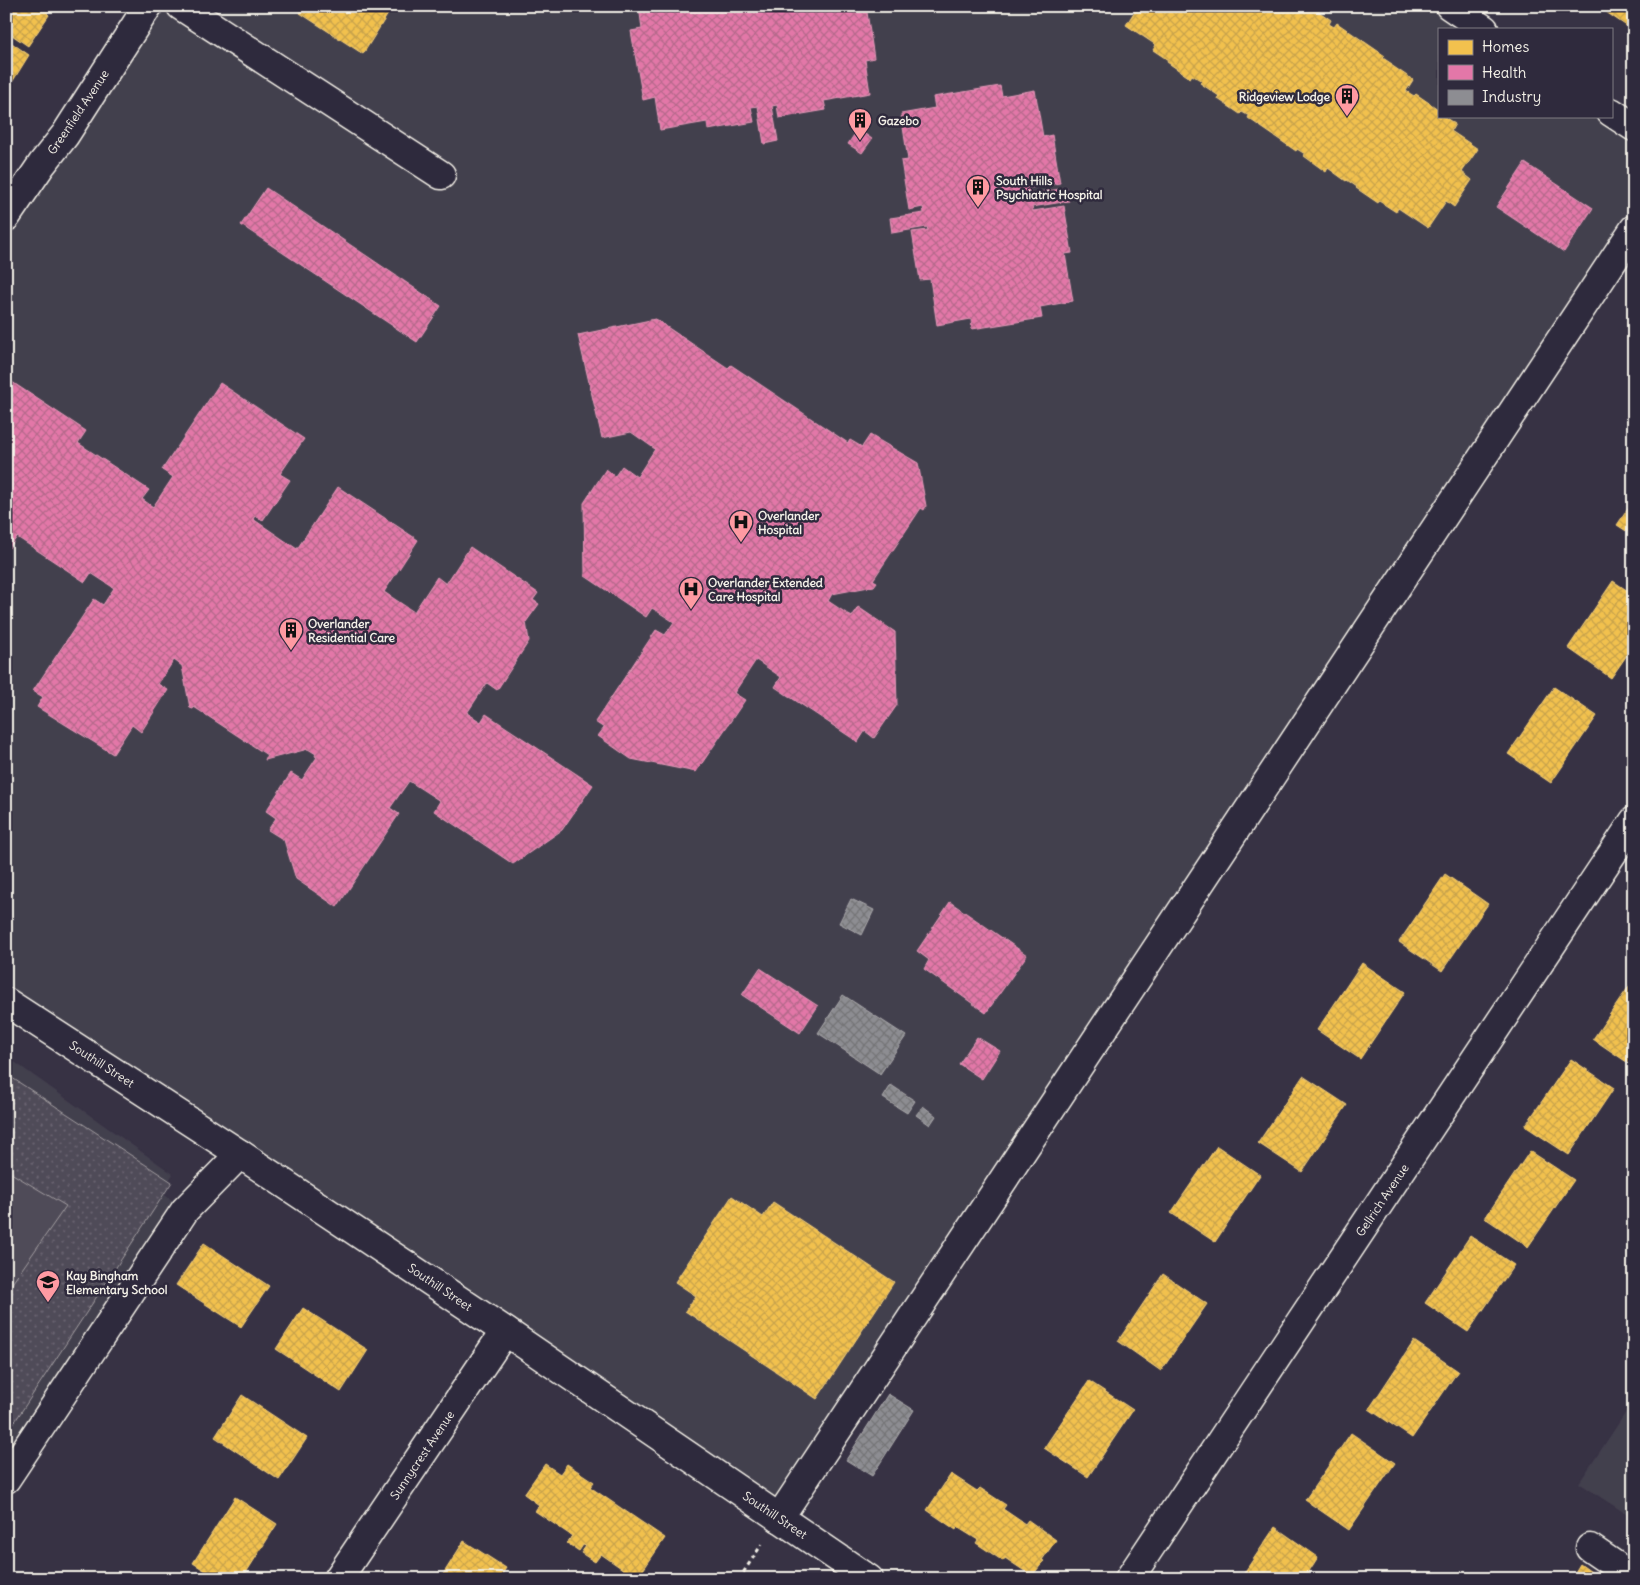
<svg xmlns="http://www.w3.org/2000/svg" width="1640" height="1585" font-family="Delius,sans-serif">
	<defs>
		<pattern id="green-dots" width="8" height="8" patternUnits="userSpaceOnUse" patternTransform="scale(1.25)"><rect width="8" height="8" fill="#504b59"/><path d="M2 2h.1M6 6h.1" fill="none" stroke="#6a6571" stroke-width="1.8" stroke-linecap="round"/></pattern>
		<pattern id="homes-cross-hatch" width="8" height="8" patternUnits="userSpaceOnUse" patternTransform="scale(1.25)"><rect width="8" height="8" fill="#f2c14e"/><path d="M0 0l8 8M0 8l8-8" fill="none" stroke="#c8a34c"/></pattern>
		<pattern id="health-cross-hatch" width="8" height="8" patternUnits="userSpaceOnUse" patternTransform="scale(1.25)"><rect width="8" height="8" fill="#e377a8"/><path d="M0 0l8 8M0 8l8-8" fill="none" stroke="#b5698b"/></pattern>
		<pattern id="industry-cross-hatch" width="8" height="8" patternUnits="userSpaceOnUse" patternTransform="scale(1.25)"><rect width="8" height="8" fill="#8d8d92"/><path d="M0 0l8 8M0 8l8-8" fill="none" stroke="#757577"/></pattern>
	</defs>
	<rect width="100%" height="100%" fill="#373244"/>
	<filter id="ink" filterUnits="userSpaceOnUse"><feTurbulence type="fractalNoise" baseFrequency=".02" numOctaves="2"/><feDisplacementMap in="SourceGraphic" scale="10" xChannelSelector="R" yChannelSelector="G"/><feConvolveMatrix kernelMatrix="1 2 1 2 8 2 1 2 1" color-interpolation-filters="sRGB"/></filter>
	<g filter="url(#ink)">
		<g fill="#433f4e">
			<polygon points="143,6 1450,6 1484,29 1439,29 1439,116 1611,116 1634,127 1634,229 767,1509 6,1002 6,212"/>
			<polygon points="6,1056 173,1174 161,1192 174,1202 6,1451"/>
			<polygon points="1634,1400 1634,1519 1579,1483"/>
		</g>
		<polygon fill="url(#green-dots)" stroke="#a29ea0" points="6,1074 172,1182 6,1435"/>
		<polygon fill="#504b59" stroke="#a29ea0" points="6,1170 66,1206 6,1292"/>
		<g fill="url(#homes-cross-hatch)" stroke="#f3cf7c">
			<polygon points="6,6 51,6 47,13 49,15 28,46 6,31"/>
			<polygon points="304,6 393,6 363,54 300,13"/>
			<polygon points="1138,6 1311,6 1331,20 1329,24 1334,27 1337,23 1385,56 1383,58 1392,64 1391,65 1413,80 1406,91 1414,96 1416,94 1438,109 1436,111 1439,113 1439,116 1443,116 1455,124 1451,131 1478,149 1462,172 1472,180 1454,207 1446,201 1428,228 1398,208 1396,212 1379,201 1378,203 1356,188 1357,187 1347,180 1346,181 1328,168 1326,172 1304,156 1305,154 1297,149 1296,151 1248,118 1249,116 1242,112 1240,114 1218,99 1219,96 1200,83 1202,81 1192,75 1190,78 1167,62 1168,60 1153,50 1156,45 1126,25"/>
			<polygon points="1610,6 1634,6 1634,31 1606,12"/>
			<polygon points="6,39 29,55 6,92"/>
			<polygon points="1634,500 1634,536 1617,525"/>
			<polygon points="1613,581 1634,595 1634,645 1611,678 1568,648"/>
			<polygon points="1554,687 1597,716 1551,783 1508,754"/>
			<polygon points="1445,874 1488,904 1442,971 1399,942"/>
			<polygon points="1362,963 1405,992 1360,1059 1317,1030"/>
			<polygon points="1634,979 1634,1067 1593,1039"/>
			<polygon points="1571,1059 1614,1088 1569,1155 1525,1126"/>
			<polygon points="1303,1076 1347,1105 1302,1172 1258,1143"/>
			<polygon points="1217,1146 1260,1175 1215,1242 1171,1213"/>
			<polygon points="1530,1151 1574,1180 1528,1247 1485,1218"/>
			<polygon points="732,1196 763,1217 773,1202 894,1282 817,1399 685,1311 696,1296 675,1282"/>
			<polygon points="1470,1236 1514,1265 1468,1332 1425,1303"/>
			<polygon points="204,1243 269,1286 241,1327 176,1285"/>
			<polygon points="1163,1274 1207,1304 1161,1371 1118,1341"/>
			<polygon points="303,1308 368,1350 341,1392 276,1349"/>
			<polygon points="1414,1341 1458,1371 1412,1438 1369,1409"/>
			<polygon points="1089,1381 1133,1410 1088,1477 1044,1448"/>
			<polygon points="242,1395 307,1438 279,1480 215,1437"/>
			<polygon points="1351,1433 1395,1463 1349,1530 1305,1500"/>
			<polygon points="545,1464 560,1474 567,1464 594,1482 590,1487 665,1538 637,1579 601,1554 595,1562 581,1553 586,1546 583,1545 579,1551 567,1543 572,1536 535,1511 539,1505 524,1494"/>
			<polygon points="951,1474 977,1491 980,1488 1006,1505 1003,1509 1025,1524 1028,1520 1056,1540 1042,1560 1044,1561 1032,1576 1005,1558 1003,1561 976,1543 978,1540 957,1527 956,1530 927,1510"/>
			<polygon points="235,1497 277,1524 242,1579 218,1579 193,1563"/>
			<polygon points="1275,1527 1318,1557 1304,1579 1240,1579"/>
			<polygon points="464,1541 506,1568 499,1579 440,1579"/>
			<polygon points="1580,1564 1601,1579 1571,1579"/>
		</g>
		<g fill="url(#health-cross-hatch)" stroke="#e89cbb">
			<polygon points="639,6 866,6 874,58 865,60 870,93 824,101 826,110 779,118 777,105 772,106 778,141 764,144 758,106 751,107 754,122 708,130 707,122 660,130 655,97 643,100 631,31 642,29"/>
			<polygon points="1000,86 1002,96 1035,90 1043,137 1052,135 1060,183 1029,188 1029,194 1067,188 1069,201 1032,207 1033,211 1064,206 1072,253 1065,254 1073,301 1040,307 1042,318 972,329 971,319 937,325 930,279 920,280 912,232 928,230 927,227 892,233 890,218 924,213 923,207 909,210 901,161 908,160 901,114 935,108 933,97"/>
			<polygon points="858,129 872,139 862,153 848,144"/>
			<polygon points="1525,163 1593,208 1564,252 1496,207"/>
			<polygon points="266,188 441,306 417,342 241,225"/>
			<polygon points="655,319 728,368 731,365 848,443 850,440 862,447 870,435 918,463 926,506 924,510 921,508 873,580 877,582 874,586 832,594 828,601 852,617 858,607 895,632 897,705 874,738 865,731 858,742 775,687 781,677 756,660 734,693 745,700 696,772 631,759 598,736 604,728 595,722 656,630 665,635 674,622 652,608 646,617 585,576 584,503 606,469 615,476 622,466 637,477 655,449 631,432 602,438 578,335"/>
			<polygon points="6,378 86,431 78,443 149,490 142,499 153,507 173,477 162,470 220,383 304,439 280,474 290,480 263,520 255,516 253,519 297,549 338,487 418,540 384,592 414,612 437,577 446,584 470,547 538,593 533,600 539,604 526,622 529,641 497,690 487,683 467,713 481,722 486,714 593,785 562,830 513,864 434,811 440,801 409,781 390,808 399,814 337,907 296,879 284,840 268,830 276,818 266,811 291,773 302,780 317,757 315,756 316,754 308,749 265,760 267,755 194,707 193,709 190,708 182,666 174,660 158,684 168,690 141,732 132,725 113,754 37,707 43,697 33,691 94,599 103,605 114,588 91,573 85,582 17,537 9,548 6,547"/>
			<polygon points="950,902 1027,955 986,1013 924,969 929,960 917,951"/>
			<polygon points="760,968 818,1006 800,1033 742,995"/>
			<polygon points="977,1037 1000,1051 982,1079 959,1064"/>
		</g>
		<g fill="url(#industry-cross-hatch)" stroke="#acabac">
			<polygon points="851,899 874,910 862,935 839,923"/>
			<polygon points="843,995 906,1036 880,1074 818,1033"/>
			<polygon points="891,1085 915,1101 907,1113 883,1098"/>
			<polygon points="923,1106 936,1116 930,1125 916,1115"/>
			<polygon points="888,1394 914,1410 872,1476 846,1460"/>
		</g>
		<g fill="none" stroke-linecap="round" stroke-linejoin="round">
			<g stroke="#f4f1e8" stroke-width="31">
				<g id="minor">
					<polyline points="181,6 441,175"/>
					<polyline points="1450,6 1484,29"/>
					<polyline points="1611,112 1634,127"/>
					<polyline points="6,217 42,164 65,135 148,6"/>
					<polyline points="6,1002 240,1154 505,1331 869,1579"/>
					<polyline points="6,1479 185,1210 240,1154"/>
					<polyline points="779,1518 1634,229"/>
					<polyline points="1590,1548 1634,1578"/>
					<polyline points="338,1579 505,1331"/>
					<polyline points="1129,1579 1634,821"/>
				</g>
			</g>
			<polyline stroke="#f4f1e8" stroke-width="3" stroke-dasharray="4 4" stroke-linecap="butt" points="739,1579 762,1544"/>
			<use href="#minor" stroke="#2f2a3d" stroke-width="28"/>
		</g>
	</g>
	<defs>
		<g id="building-pin" transform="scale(1.25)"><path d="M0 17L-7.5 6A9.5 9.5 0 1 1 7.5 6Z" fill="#ff9aa2" stroke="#2f2a3d"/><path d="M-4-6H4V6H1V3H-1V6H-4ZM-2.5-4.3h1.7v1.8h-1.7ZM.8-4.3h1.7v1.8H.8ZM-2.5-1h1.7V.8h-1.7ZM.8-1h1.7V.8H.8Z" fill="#111"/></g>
		<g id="hospital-pin" transform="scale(1.25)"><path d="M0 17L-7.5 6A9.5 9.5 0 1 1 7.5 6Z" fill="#ff9aa2" stroke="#2f2a3d"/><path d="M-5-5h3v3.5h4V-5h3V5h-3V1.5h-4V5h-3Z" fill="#111"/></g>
		<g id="school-pin" transform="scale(1.25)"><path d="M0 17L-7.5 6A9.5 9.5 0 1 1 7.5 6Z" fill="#ff9aa2" stroke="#2f2a3d"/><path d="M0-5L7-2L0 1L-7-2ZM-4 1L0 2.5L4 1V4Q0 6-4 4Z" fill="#111"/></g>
	</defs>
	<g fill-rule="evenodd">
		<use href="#building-pin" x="1347" y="96"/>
		<use href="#building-pin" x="860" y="120"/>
		<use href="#building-pin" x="978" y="187"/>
		<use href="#hospital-pin" x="741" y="522"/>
		<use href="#hospital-pin" x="691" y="589"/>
		<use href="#building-pin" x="291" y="630"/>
		<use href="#school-pin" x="48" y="1282"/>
	</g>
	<g text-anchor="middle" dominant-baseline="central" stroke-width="5" stroke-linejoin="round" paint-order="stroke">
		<g font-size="12" font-weight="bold" fill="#f4f1e8" stroke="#2f2a3d" text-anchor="start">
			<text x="1330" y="96" text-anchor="end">Ridgeview Lodge</text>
			<text x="878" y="120">Gazebo</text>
			<text x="996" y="180">South Hills<tspan x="996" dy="14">Psychiatric Hospital</tspan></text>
			<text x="758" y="515">Overlander<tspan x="758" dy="14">Hospital</tspan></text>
			<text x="708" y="582">Overlander Extended<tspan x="708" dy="14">Care Hospital</tspan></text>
			<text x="308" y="623">Overlander<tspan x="308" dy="14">Residential Care</tspan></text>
			<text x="66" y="1275">Kay Bingham<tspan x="66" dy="14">Elementary School</tspan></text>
		</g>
		<g font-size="12" fill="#f4f1e8" stroke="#2f2a3d">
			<text transform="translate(78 112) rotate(-56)">Greenfield Avenue</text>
			<text transform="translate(102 1064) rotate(33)">Southill Street</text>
			<text transform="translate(1382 1200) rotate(-56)">Gellrich Avenue</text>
			<text transform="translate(440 1287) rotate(34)">Southill Street</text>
			<text transform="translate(422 1455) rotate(-56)">Sunnycrest Avenue</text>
			<text transform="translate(775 1515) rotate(34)">Southill Street</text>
		</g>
	</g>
	<rect width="1640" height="1585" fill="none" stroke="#2f2a3d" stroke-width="25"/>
	<rect x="12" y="12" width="1615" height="1560" fill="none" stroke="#f4f1e8" stroke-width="2" filter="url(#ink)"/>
	<rect x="1438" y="28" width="175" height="90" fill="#2f2a3d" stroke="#7e7a81"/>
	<rect x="1448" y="40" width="25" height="15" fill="#f2c14e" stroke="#7e7a81"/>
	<text x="1482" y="52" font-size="15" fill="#f4f1e8">Homes</text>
	<rect x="1448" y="65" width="25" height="15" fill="#e377a8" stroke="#7e7a81"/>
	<text x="1482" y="78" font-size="15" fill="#f4f1e8">Health</text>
	<rect x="1448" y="90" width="25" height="15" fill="#8d8d92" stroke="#7e7a81"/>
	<text x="1482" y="102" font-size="15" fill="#f4f1e8">Industry</text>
</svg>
